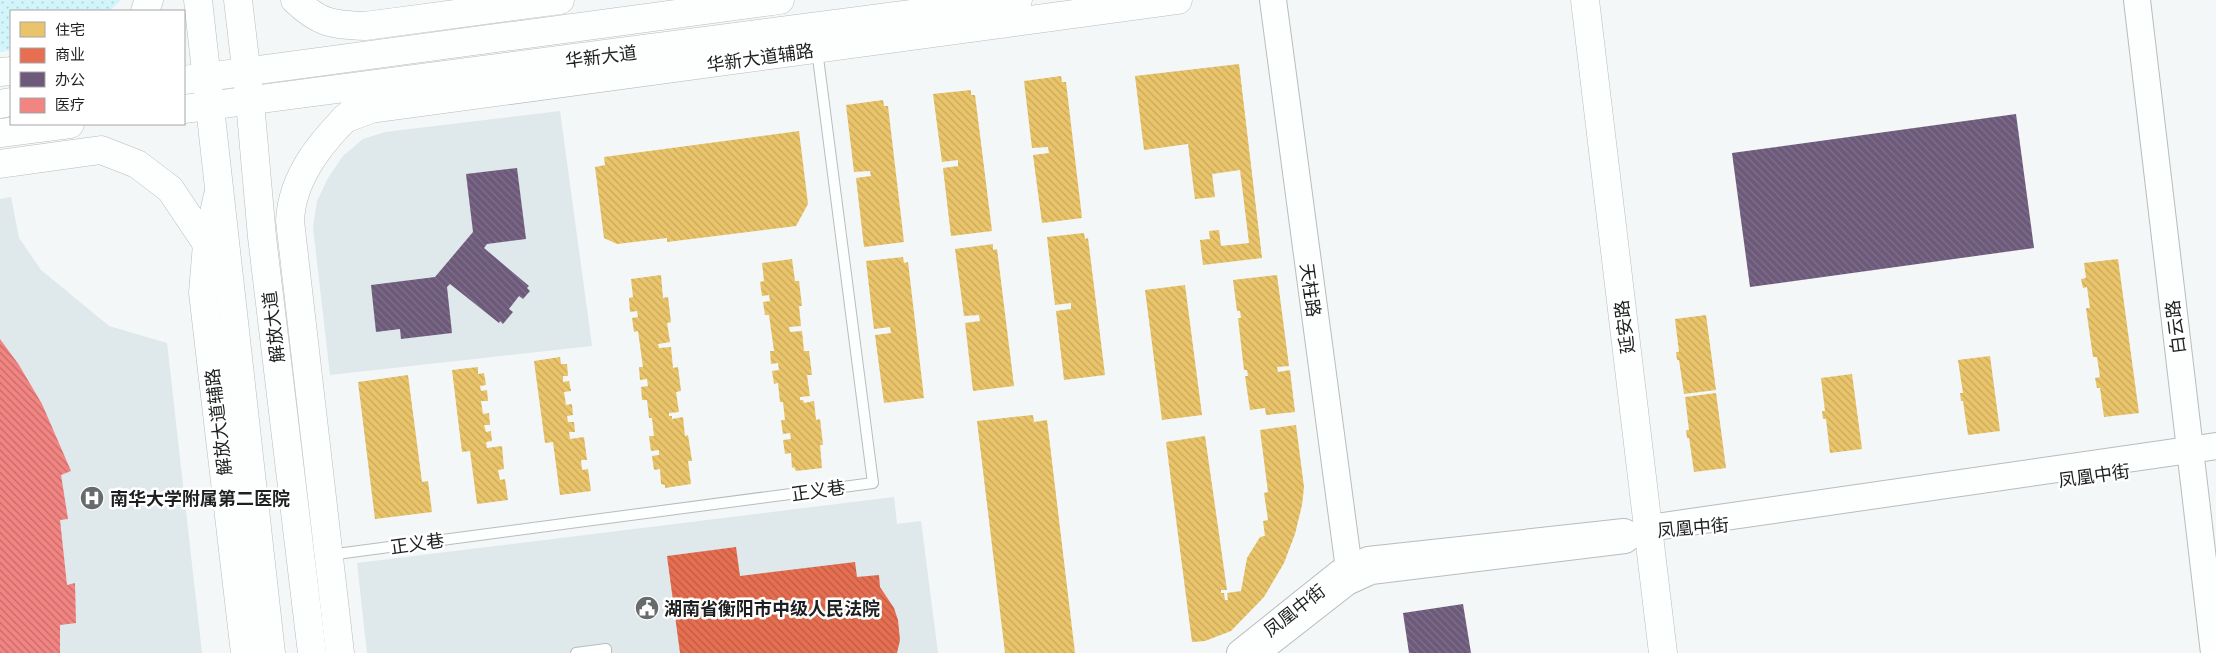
<svg xmlns="http://www.w3.org/2000/svg" width="2216" height="653" font-family="Barlow,'Noto Sans SC',sans-serif">
	<defs>
		<pattern id="green-dots" width="8" height="8" patternUnits="userSpaceOnUse" patternTransform="scale(1.25)"><rect width="8" height="8" fill="#d2f5fb"/><path d="M2 2h.1M6 6h.1" fill="none" stroke="#b4d2d7" stroke-width="1.8" stroke-linecap="round"/></pattern>
		<pattern id="homes-back-hatch" width="6" height="6" patternUnits="userSpaceOnUse" patternTransform="scale(1.25)"><rect width="6" height="6" fill="#e9c46a"/><path d="M-1 5l2 2M0 0l6 6M5-1l2 2" fill="none" stroke="#c7a85c"/></pattern>
		<pattern id="shops-back-hatch" width="6" height="6" patternUnits="userSpaceOnUse" patternTransform="scale(1.25)"><rect width="6" height="6" fill="#e76f51"/><path d="M-1 5l2 2M0 0l6 6M5-1l2 2" fill="none" stroke="#bb5b43"/></pattern>
		<pattern id="offices-back-hatch" width="6" height="6" patternUnits="userSpaceOnUse" patternTransform="scale(1.25)"><rect width="6" height="6" fill="#6d597a"/><path d="M-1 5l2 2M0 0l6 6M5-1l2 2" fill="none" stroke="#80728a"/></pattern>
		<pattern id="health-back-hatch" width="6" height="6" patternUnits="userSpaceOnUse" patternTransform="scale(1.25)"><rect width="6" height="6" fill="#f28482"/><path d="M-1 5l2 2M0 0l6 6M5-1l2 2" fill="none" stroke="#c36b6a"/></pattern>
	</defs>
	<rect width="100%" height="100%" fill="#f3f7f8"/>
	<g fill="#dfe8ea">
		<polygon points="560,111 592,346 330,375 313,227 317,201 328,178 343,156 363,139 385,132"/>
		<polygon points="11,197 19,238 41,270 109,326 167,343 202,653 0,653 0,199"/>
		<polygon points="894,497 897,524 921,521 938,653 367,653 357,563"/>
	</g>
	<polygon fill="url(#green-dots)" points="0,0 121,0 110,11 11,11 11,50 0,52"/>
	<g fill="url(#homes-back-hatch)">
		<polygon points="1239,64 1262,258 1203,265 1200,240 1210,239 1209,231 1219,230 1221,246 1249,243 1240,170 1212,174 1215,197 1195,199 1188,144 1144,150 1135,76"/>
		<polygon points="1061,76 1062,82 1066,82 1082,218 1042,223 1033,155 1049,153 1048,147 1032,148 1024,81"/>
		<polygon points="971,90 971,95 975,95 992,231 951,236 943,168 958,166 958,160 942,162 933,94"/>
		<polygon points="883,100 884,106 888,106 904,242 864,247 856,178 871,176 870,171 854,172 846,105"/>
		<polygon points="799,131 808,204 796,226 667,242 667,238 617,244 604,238 595,167 605,165 604,157"/>
		<polygon points="1084,233 1085,239 1088,238 1105,375 1064,380 1056,311 1071,309 1071,303 1055,305 1047,237"/>
		<polygon points="993,244 993,250 997,249 1014,386 973,391 965,323 980,321 979,315 964,316 955,249"/>
		<polygon points="903,257 904,263 908,262 924,398 884,403 875,335 891,333 890,327 874,329 866,261"/>
		<polygon points="792,259 795,281 799,281 802,306 799,306 801,326 789,327 790,332 802,331 804,351 809,351 812,375 807,375 810,396 800,397 800,400 803,400 804,403 814,401 816,420 820,419 823,445 820,445 822,468 796,471 794,467 792,468 791,453 785,454 783,440 791,439 790,433 783,434 781,420 785,420 783,402 780,402 778,383 774,384 772,371 779,370 778,363 771,364 770,351 774,351 769,315 765,315 763,302 770,301 769,295 762,296 760,282 764,281 762,263"/>
		<polygon points="2118,259 2139,413 2104,417 2100,388 2097,388 2095,378 2100,377 2097,357 2093,357 2086,308 2090,308 2087,287 2083,288 2081,279 2086,278 2084,263"/>
		<polygon points="661,275 663,298 668,297 671,322 667,323 670,342 658,344 659,348 671,347 673,368 678,367 681,391 676,392 679,412 669,413 669,416 672,416 672,419 683,417 685,436 688,435 692,461 688,461 691,484 665,488 665,485 661,484 660,469 654,470 652,456 659,455 659,450 651,451 649,436 654,436 652,418 649,418 647,400 642,400 641,387 648,386 647,379 640,380 639,367 643,367 638,331 634,332 632,318 638,317 637,311 630,312 629,298 633,297 631,279"/>
		<polygon points="1277,275 1289,366 1277,367 1278,372 1290,370 1295,412 1266,415 1265,408 1250,410 1245,376 1248,376 1247,370 1244,370 1238,318 1241,318 1240,311 1237,311 1233,280"/>
		<polygon points="1185,285 1202,415 1162,420 1145,290"/>
		<polygon points="1706,315 1716,390 1684,394 1679,360 1677,360 1676,352 1679,352 1675,319"/>
		<polygon points="1990,356 2000,431 1968,435 1963,401 1961,401 1960,393 1963,393 1958,360"/>
		<polygon points="560,357 561,364 567,364 568,376 563,376 563,382 569,381 571,391 564,392 566,405 572,404 573,415 567,416 568,422 574,422 575,432 569,432 570,439 584,437 587,460 581,460 582,470 588,469 591,491 560,495 553,442 545,443 534,361"/>
		<polygon points="478,367 478,374 484,373 486,385 480,386 481,391 487,390 488,401 481,401 483,414 489,413 490,425 484,425 486,432 491,431 492,441 486,442 487,448 502,446 504,469 498,470 500,480 505,479 508,500 477,504 470,451 462,452 452,370"/>
		<polygon points="1852,374 1862,449 1830,453 1826,419 1823,419 1822,411 1825,411 1821,378"/>
		<polygon points="408,375 422,482 428,481 432,512 375,519 358,382"/>
		<polygon points="1716,393 1726,468 1694,472 1689,438 1687,438 1686,430 1689,430 1685,397"/>
		<polygon points="1033,415 1034,422 1047,420 1075,653 1005,653 977,421"/>
		<polygon points="1296,425 1304,487 1302,505 1295,534 1284,563 1264,597 1231,631 1205,641 1192,642 1166,442 1205,436 1227,590 1221,590 1221,593 1224,593 1225,600 1228,600 1227,593 1241,591 1247,558 1260,537 1265,536 1263,521 1268,520 1264,493 1268,492 1260,430"/>
	</g>
	<polygon fill="url(#shops-back-hatch)" points="736,547 740,576 855,562 857,577 879,575 880,587 894,608 898,620 900,640 897,653 680,653 667,556"/>
	<g fill="url(#offices-back-hatch)">
		<polygon points="2016,114 2034,248 1750,287 1732,153"/>
		<polygon points="517,168 526,239 487,244 484,248 529,286 527,288 530,291 523,299 519,296 509,309 513,312 503,324 500,321 499,323 450,284 447,287 452,333 401,339 400,329 376,332 371,285 435,277 473,232 466,174"/>
		<polygon points="1463,604 1471,653 1409,653 1403,613"/>
	</g>
	<polygon fill="url(#health-back-hatch)" points="0,339 19,365 42,404 71,471 61,475 68,519 60,520 67,585 75,583 76,623 60,625 60,653 0,653"/>
	<g fill="none" stroke-linecap="round" stroke-linejoin="round">
		<g stroke="#b9bcbd" stroke-width="12">
			<g id="service">
				<polyline points="329,555 873,483 817,50"/>
				<polyline points="576,653 606,649 606,653"/>
			</g>
		</g>
		<g stroke="#b9bcbd" stroke-width="28">
			<g id="tertiary">
				<polyline points="1273,0 1349,569 1352,579"/>
				<polyline points="2137,0 2214,653"/>
				<polyline points="1649,532 1656,527 2216,446"/>
				<polyline points="1240,653 1340,573 1368,560 1624,532 1631,535 1625,540 1371,571 1347,582 1256,653"/>
			</g>
		</g>
		<g stroke="#b9bcbd" stroke-width="29">
			<polyline id="secondary" points="1585,0 1663,653"/>
		</g>
		<g stroke="#b9bcbd" stroke-width="29">
			<g id="primary">
				<path d="M295,0C319,23 332,25 365,26L560,0"/>
				<polyline points="145,11 149,0"/>
				<polyline points="0,72 11,71"/>
				<polyline points="344,119 371,109 1178,0"/>
				<polyline points="0,164 101,150 137,164 170,189 207,244 212,253"/>
				<polyline points="218,195 207,244 203,293 245,653"/>
				<path d="M340,653L290,221C292,175 324,138 356,108"/>
			</g>
		</g>
		<g stroke="#b9bcbd" stroke-width="29">
			<g id="trunk">
				<polyline points="198,0 271,653"/>
				<polyline points="238,0 250,102 262,237 312,653"/>
				<polyline points="184,80 780,0"/>
				<polyline points="0,104 11,102"/>
				<polyline points="184,109 1018,0"/>
				<polyline points="0,133 70,124"/>
			</g>
		</g>
		<use href="#service" stroke="#fdfefe" stroke-width="10"/>
		<use href="#tertiary" stroke="#fdfefe" stroke-width="26"/>
		<use href="#secondary" stroke="#fdfefe" stroke-width="28"/>
		<use href="#primary" stroke="#fdfefe" stroke-width="28"/>
		<use href="#trunk" stroke="#fdfefe" stroke-width="28"/>
	</g>
	<defs>
		<g id="hospital-disc" transform="scale(1.25)"><circle r="9.5" fill="#686b6c" stroke="#fff"/><path d="M-5-5h3v3.5h4V-5h3V5h-3V1.5h-4V5h-3Z" fill="#fff"/></g>
		<g id="civic-disc" transform="scale(1.25)"><circle r="9.5" fill="#686b6c" stroke="#fff"/><path d="M-.6-6.5H3V-4.5H.6V-3L4-1V1h2V6H-6V1h2V-1L-.6-3ZM-1.2 2.5V6h2.4V2.5Z" fill="#fff"/></g>
	</defs>
	<g fill-rule="evenodd">
		<use href="#hospital-disc" x="92" y="498"/>
		<use href="#civic-disc" x="647" y="608"/>
	</g>
	<g text-anchor="middle" dominant-baseline="central" stroke-width="5" stroke-linejoin="round" paint-order="stroke">
		<g font-size="18" fill="#1d1f20" stroke="#fff">
			<text transform="translate(601 56) rotate(-7)">华新大道</text>
			<text transform="translate(760 57) rotate(-8)">华新大道辅路</text>
			<text transform="translate(1311 290) rotate(82)">天柱路</text>
			<text transform="translate(273 327) rotate(-97)">解放大道</text>
			<text transform="translate(1624 327) rotate(-97)">延安路</text>
			<text transform="translate(2175 327) rotate(-97)">白云路</text>
			<text transform="translate(218 422) rotate(-97)">解放大道辅路</text>
			<text transform="translate(2094 475) rotate(-8)">凤凰中街</text>
			<text transform="translate(818 490) rotate(-8)">正义巷</text>
			<text transform="translate(1693 527) rotate(-5)">凤凰中街</text>
			<text transform="translate(417 543) rotate(-8)">正义巷</text>
			<text transform="translate(1294 610) rotate(-38)">凤凰中街</text>
		</g>
		<g font-size="18" font-weight="bold" fill="#1d1f20" stroke="#fff" text-anchor="start">
			<text x="110" y="498">南华大学附属第二医院</text>
			<text x="664" y="608">湖南省衡阳市中级人民法院</text>
		</g>
	</g>
	<rect x="10" y="10" width="175" height="115" fill="#ffffff" stroke="#a5a5a6"/>
	<rect x="20" y="22" width="25" height="15" fill="#e9c46a" stroke="#a5a5a6"/>
	<text x="55" y="35" font-size="15" fill="#1d1f20">住宅</text>
	<rect x="20" y="48" width="25" height="15" fill="#e76f51" stroke="#a5a5a6"/>
	<text x="55" y="60" font-size="15" fill="#1d1f20">商业</text>
	<rect x="20" y="72" width="25" height="15" fill="#6d597a" stroke="#a5a5a6"/>
	<text x="55" y="85" font-size="15" fill="#1d1f20">办公</text>
	<rect x="20" y="98" width="25" height="15" fill="#f28482" stroke="#a5a5a6"/>
	<text x="55" y="110" font-size="15" fill="#1d1f20">医疗</text>
</svg>
